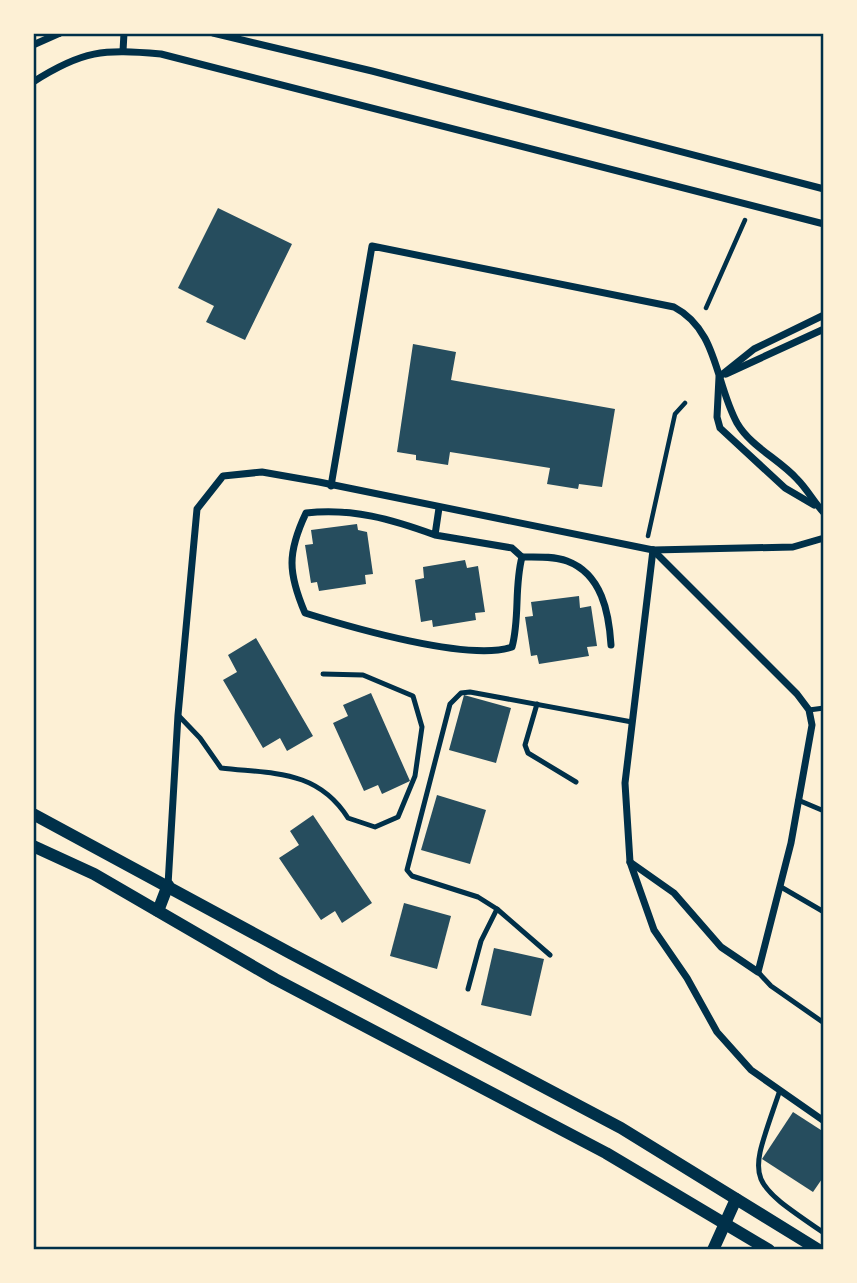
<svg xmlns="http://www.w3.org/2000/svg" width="857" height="1283" font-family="Roboto,sans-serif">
	<rect width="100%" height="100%" fill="#fdf0d5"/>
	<g fill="#264d5e">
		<polygon points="218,208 292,244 245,340 206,322 214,306 178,288"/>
		<polygon points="413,344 456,352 451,380 615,409 602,487 579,484 578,489 547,484 550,468 450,452 448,465 416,460 416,455 397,452"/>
		<polygon points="357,524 358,530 367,532 373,574 365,575 366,584 319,591 317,582 311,583 305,545 313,544 311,530"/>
		<polygon points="465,560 467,568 478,566 485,612 475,613 476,620 433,627 432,620 421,622 415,580 424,578 423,567"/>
		<polygon points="579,596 580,608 591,606 597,646 587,647 589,656 539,664 537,655 531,656 525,617 533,616 531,602"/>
		<polygon points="256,638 313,736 287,751 280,738 263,748 223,680 237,672 228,655"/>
		<polygon points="371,693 410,781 382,794 378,785 364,791 333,723 348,716 343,705"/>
		<polygon points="464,695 511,708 496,763 449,750"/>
		<polygon points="437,795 486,810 470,864 421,850"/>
		<polygon points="313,815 372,903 342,923 335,911 321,920 279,858 299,845 290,831"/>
		<polygon points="404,903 451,916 437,969 390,956"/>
		<polygon points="494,948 544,959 531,1016 481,1005"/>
		<polygon points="793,1112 824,1132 824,1176 813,1192 762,1159"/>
	</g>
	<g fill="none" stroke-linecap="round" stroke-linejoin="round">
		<g stroke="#003049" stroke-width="4.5">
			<polyline points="706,308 745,220"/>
			<polyline points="648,536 675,414 685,403"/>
		</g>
		<g stroke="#003049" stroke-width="5">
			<polyline points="537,704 525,745 528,753 576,782"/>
			<polyline points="809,710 824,708"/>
			<path d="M178,715L200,738L221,768C272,774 317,769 348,818L375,827L398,817L415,776L422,727L413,696L363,675L323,674"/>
			<polyline points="798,800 824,811"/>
			<polyline points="781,887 824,912"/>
			<polyline points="550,955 497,909 478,897 412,876 407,870 450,704 461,693 470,692 632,722"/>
			<polyline points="758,972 771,986 824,1023"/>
			<polyline points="468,989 481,941 497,909"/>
			<path d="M780,1090C749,1182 742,1177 824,1233"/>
		</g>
		<g stroke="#003049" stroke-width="7">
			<polyline points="213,33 372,71 824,189"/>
			<polyline points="33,45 60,33"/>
			<polyline points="123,51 124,33"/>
			<path d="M33,82C83,50 103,49 161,54L824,224"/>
			<polyline points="726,374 824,329"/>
			<path d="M331,486L372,246L674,307C718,330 715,383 737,423C751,447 779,459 797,479C807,489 814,502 824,513"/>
			<polyline points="814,505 785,488 720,428 717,417 719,377 754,349 824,315"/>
			<path d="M435,535L512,548L522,557C514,587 520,618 512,647C469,662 350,627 305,613C288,573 287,553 306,513C353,508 391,519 435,535L439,508"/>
			<polyline points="653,550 625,783 630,862 654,930 687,978 717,1032 751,1070 824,1121"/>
			<path d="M522,557C536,557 554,556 567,561C602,574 609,613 611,645"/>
			<polyline points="630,862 674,893 721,947 758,972 791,843 812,725 809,710 797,694 653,550"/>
			<polyline points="168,885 178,715 197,509 223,476 262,472 319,482 653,550 793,547 824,538"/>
		</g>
		<g stroke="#003049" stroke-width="12">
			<polyline points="33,814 290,953 621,1128 819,1250"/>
			<polyline points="33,846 94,874 275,979 606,1153 769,1250"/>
			<polyline points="158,911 168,885"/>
			<polyline points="713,1250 736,1199"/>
		</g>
	</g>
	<rect width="857" height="1283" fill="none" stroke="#fdf0d5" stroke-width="70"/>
	<rect x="35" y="35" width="787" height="1213" fill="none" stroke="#003049" stroke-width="2.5"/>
</svg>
